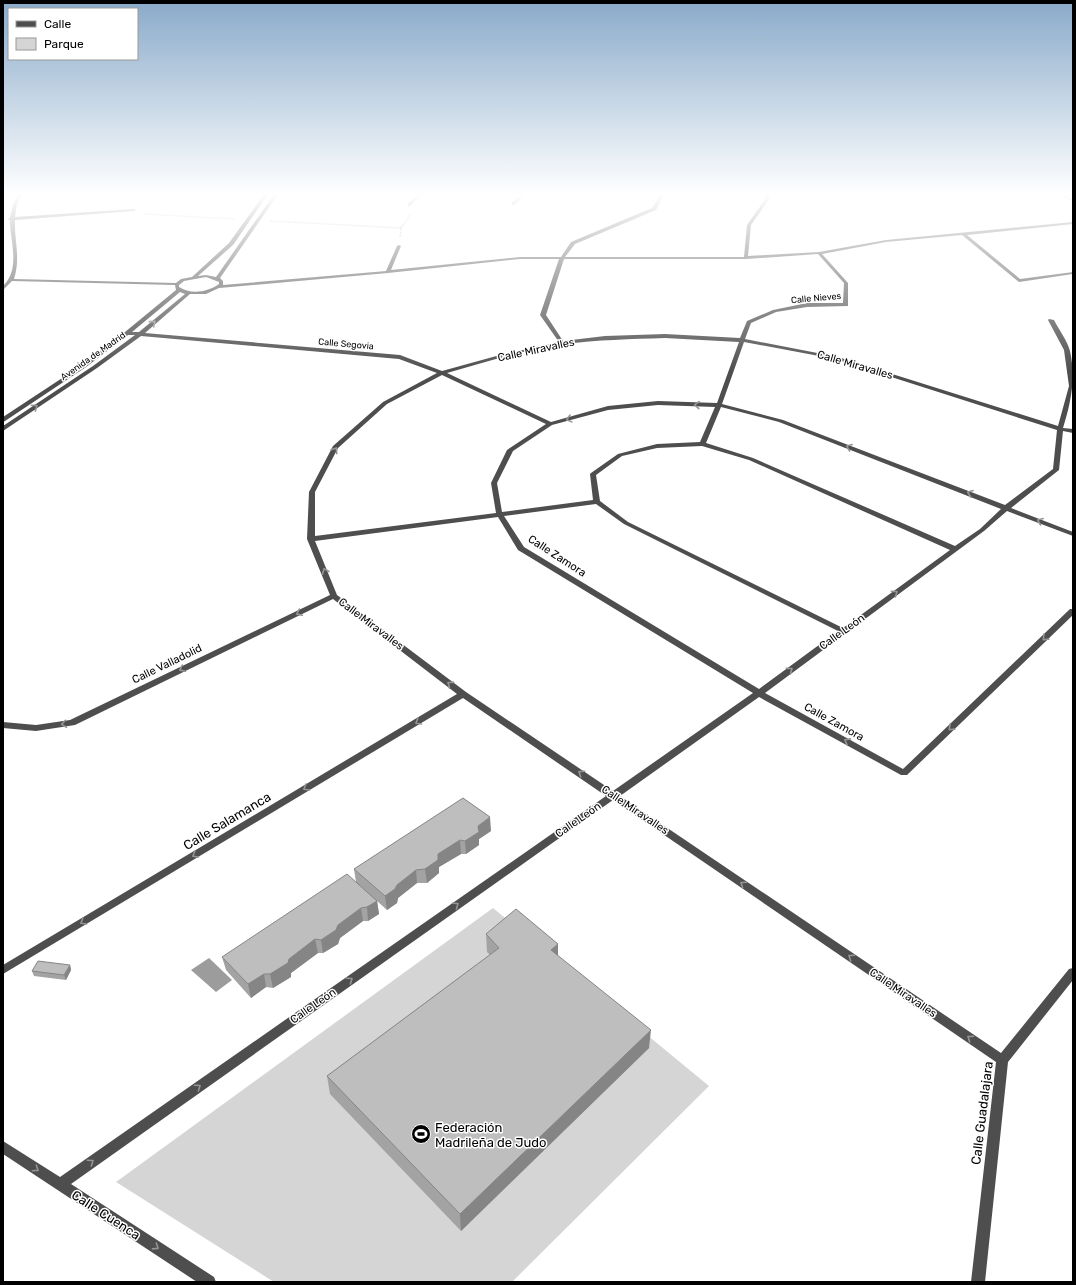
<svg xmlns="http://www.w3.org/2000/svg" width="1076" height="1285" font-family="Rubik,sans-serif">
	<rect width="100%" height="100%" fill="#fff"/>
	<polygon fill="#d5d5d5" points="493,908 709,1086 512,1282 274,1282 116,1182"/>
	<polygon fill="#9c9c9c" points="209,958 232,980 216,992 191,970"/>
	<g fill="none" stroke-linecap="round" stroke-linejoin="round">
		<g stroke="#707070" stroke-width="1.5" stroke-dasharray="0.5 1" stroke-linecap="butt">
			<polyline points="145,214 234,219"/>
			<polyline points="270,221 401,228"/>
			<polyline points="400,237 401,228 410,215"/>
		</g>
		<g fill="#4e4e4e" fill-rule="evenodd">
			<path d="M19,193H23L17,204L15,217L134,209L136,210L134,211L15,220C14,241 21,257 14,279L176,283L181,279L192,277L229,243L265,193H269L233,245L198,276L206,275L216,277L275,193H279L220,278L223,281V285L386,271L397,246L399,245L401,246L391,270L520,257H561L571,242L652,208L660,195L658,193H662L664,195L656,210L575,244L565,257H744L747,225L766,198L765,193H769L770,198L751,225L748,256L819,252L886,240L1073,222V224L967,235L1020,279L1073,272V274L1019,282L962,235L886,242L822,254L848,283V306L807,307L776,312L751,323L745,339L838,357L1058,426L1069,386L1064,350L1048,320L1049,319L1054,320C1059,330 1067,340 1070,351C1076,378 1071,402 1063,428L1073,429V433L1063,431L1059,470L1011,508L1073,532V536L1007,511L984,531L765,693L903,769L1070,609H1073V615L907,775H901L759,697L620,796L1001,1053L1069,969L1073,968V980L1008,1062L985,1282H971L996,1062L613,800L71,1184L214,1277L216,1282H197L3,1154V1141L60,1177L606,796L463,698L3,974V965L457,694L333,599L75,725L36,731L3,728V722L36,725L70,720L330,595L307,539L309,492L333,446L383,402L437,373L399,359L141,336L97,368L3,431V426L93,366L135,335H128L86,367L5,421L3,422V417L82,365L125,332L176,290L175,285L12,281L3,290V286C21,269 10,242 10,220L7,219L10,218L13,204ZM818,254L844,283L843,303H807L773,310L747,321L740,338L665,334L605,336L563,341L546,315L564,259H746ZM520,259H559L540,315L559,342L500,355L442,371L400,355L145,333L190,294H206L219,288L388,273ZM206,277L219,282V284C208,292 191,295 179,287V285L184,281ZM180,292L185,294L139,332H132ZM665,338L739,342L717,403L658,401L608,406L551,422L447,373C485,362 524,350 564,344C597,340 631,339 665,338ZM744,342L835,359L1057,430L1053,469L1005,505L783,420L722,404ZM442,375L546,424L507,450L491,483L496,513L315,536V492L338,448L387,404ZM658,405L715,407L700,442L657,444L618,454L591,473L590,474L593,500L502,512L497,483L513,451L552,425L608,410ZM721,407L779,422L1001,509L980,529L955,546L753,458L706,443ZM702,446L749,460L950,550L843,628L628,522L600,501L596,475L622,456L657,448ZM596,504L624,524L838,631L759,689L524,547L504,516ZM498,517L518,550L753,693L613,791L466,692L337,595L315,541Z"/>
			<polygon points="419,193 423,193 410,206 408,206 408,204"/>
			<polygon points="523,193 527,193 514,205 512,205 512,203"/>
			<polygon points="1054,193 1059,193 1073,199 1073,201"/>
		</g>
	</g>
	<g fill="#a3a3a3">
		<polygon points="491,831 479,839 479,845 466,854 461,854 439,867 439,873 427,883 417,883 398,898 397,903 387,910 377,901 379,914 368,921 363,921 340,938 338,944 323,953 318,953 291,973 291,977 273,988 266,987 251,998 226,970 222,957 356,882 354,869"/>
		<polygon points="486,934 558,944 558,956 649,1048 461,1231 330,1094 327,1076 490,955 487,952"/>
		<polygon points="70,965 71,970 66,980 34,976 32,971"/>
	</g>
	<g fill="#858585">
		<polygon points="490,817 491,831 479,839 479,845 466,854 465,841 478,826"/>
		<polygon points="460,840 461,854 439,867 439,873 427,883 425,869 438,854"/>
		<polygon points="416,870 417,883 398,898 397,903 387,910 385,896 397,885"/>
		<polygon points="377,901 379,914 368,921 367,907"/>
		<polygon points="361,908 363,921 340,938 338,944 323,953 321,940 338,925"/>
		<polygon points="315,939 318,953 291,973 291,977 273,988 270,974"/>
		<polygon points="558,944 558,962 551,950"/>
		<polygon points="70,965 71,970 66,980 64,975"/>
		<polygon points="264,974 266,987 251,998 248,984"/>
		<polygon points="651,1030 649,1048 461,1231 460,1214"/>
	</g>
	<g fill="#bebebe" stroke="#858585">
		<polygon points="463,798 490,817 478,826 479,832 465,841 460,840 438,854 438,860 425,869 416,870 397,885 395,889 385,896 354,869"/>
		<polygon points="347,874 377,901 367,907 361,908 338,925 336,930 321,940 315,939 289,959 288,963 270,974 264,974 248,984 222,957"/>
		<polygon points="516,909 558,944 551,950 651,1030 460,1214 327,1076 499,948 486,934"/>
		<polygon points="38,961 70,965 64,975 32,971"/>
	</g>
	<defs><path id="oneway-chevron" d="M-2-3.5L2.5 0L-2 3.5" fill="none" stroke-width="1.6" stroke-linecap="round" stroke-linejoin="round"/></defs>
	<g stroke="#959595">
		<use href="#oneway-chevron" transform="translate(153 323) rotate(-40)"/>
		<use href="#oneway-chevron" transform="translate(697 405) rotate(-178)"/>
		<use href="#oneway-chevron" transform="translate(35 407) rotate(-34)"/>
		<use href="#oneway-chevron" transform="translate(569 419) rotate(165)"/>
		<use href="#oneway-chevron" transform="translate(849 447) rotate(-159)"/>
		<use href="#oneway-chevron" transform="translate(335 450) rotate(-56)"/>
		<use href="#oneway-chevron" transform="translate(970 493) rotate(-159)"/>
		<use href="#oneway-chevron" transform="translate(1040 521) rotate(-158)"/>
		<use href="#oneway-chevron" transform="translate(325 571) rotate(-112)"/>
		<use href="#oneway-chevron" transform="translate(895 593) rotate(-36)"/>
		<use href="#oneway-chevron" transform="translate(299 613) rotate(154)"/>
		<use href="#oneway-chevron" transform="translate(1045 638) rotate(136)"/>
		<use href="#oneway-chevron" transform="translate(182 669) rotate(154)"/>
		<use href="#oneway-chevron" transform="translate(790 670) rotate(-36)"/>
		<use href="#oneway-chevron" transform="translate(450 684) rotate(-143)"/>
		<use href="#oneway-chevron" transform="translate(418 722) rotate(149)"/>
		<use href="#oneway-chevron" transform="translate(64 724) rotate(172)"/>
		<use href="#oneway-chevron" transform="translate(951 728) rotate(136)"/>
		<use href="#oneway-chevron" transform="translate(847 741) rotate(-151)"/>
		<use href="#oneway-chevron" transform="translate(581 773) rotate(-146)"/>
		<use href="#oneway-chevron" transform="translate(306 788) rotate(149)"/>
		<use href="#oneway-chevron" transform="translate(195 855) rotate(149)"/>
		<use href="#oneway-chevron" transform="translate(743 884) rotate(-146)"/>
		<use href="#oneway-chevron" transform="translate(456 905) rotate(-35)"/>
		<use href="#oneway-chevron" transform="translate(83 922) rotate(149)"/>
		<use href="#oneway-chevron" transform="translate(851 957) rotate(-146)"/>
		<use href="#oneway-chevron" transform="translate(350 980) rotate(-35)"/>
		<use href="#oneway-chevron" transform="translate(970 1038) rotate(-146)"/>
		<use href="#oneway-chevron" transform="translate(198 1087) rotate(-35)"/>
		<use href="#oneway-chevron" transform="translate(91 1162) rotate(-35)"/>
		<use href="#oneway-chevron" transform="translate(36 1169) rotate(34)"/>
		<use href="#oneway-chevron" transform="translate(156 1247) rotate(33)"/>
	</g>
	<linearGradient id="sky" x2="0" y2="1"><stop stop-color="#89aaca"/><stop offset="0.52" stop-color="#fff"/><stop offset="1" stop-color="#fff" stop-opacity="0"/></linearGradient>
	<rect width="1076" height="373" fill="url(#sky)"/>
	<defs>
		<g id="stadium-disc" transform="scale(1)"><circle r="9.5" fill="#000" stroke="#fff"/><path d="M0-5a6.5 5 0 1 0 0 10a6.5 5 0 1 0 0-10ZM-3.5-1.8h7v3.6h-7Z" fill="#fff"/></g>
	</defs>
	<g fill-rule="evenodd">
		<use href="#stadium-disc" x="421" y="1134"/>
	</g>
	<g text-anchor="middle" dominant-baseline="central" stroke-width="3" stroke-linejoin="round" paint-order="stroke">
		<g font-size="9" fill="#000" stroke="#fff">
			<text transform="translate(816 298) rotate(-5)">Calle Nieves</text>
			<text transform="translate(346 344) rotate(5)">Calle Segovia</text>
			<text transform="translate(93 356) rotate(-35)">Avenida de Madrid</text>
		</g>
		<g font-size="11" fill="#000" stroke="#fff">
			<text transform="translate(536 350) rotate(-12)">Calle Miravalles</text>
			<text transform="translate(855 365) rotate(16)">Calle Miravalles</text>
			<text transform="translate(557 556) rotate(33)">Calle Zamora</text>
			<text transform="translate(371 624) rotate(37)">Calle Miravalles</text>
			<text transform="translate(842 632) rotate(-36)">Calle León</text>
			<text transform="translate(167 664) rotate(-26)">Calle Valladolid</text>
			<text transform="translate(834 722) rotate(29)">Calle Zamora</text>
			<text transform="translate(635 810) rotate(34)">Calle Miravalles</text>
			<text transform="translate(578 820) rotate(-35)">Calle León</text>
			<text transform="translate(903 993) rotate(34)">Calle Miravalles</text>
			<text transform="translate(313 1006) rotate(-35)">Calle León</text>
		</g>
		<g font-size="13" fill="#000" stroke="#fff">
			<text transform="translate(227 821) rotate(-31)">Calle Salamanca</text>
			<text transform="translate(982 1113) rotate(-83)">Calle Guadalajara</text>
			<text transform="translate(106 1215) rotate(33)">Calle Cuenca</text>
		</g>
		<g font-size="13" fill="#000" stroke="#fff" text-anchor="start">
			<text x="435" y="1127">Federación<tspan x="435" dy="15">Madrileña de Judo</tspan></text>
		</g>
	</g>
	<rect width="1076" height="1285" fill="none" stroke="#000000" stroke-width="8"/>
	<rect x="8" y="8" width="130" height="52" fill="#ffffff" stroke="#999999"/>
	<rect x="16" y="21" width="20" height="6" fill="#4e4e4e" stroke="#999999"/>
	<text x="44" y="28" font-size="12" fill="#000000">Calle</text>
	<rect x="16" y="38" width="20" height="12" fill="#d5d5d5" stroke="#999999"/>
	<text x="44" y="48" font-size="12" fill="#000000">Parque</text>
</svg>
